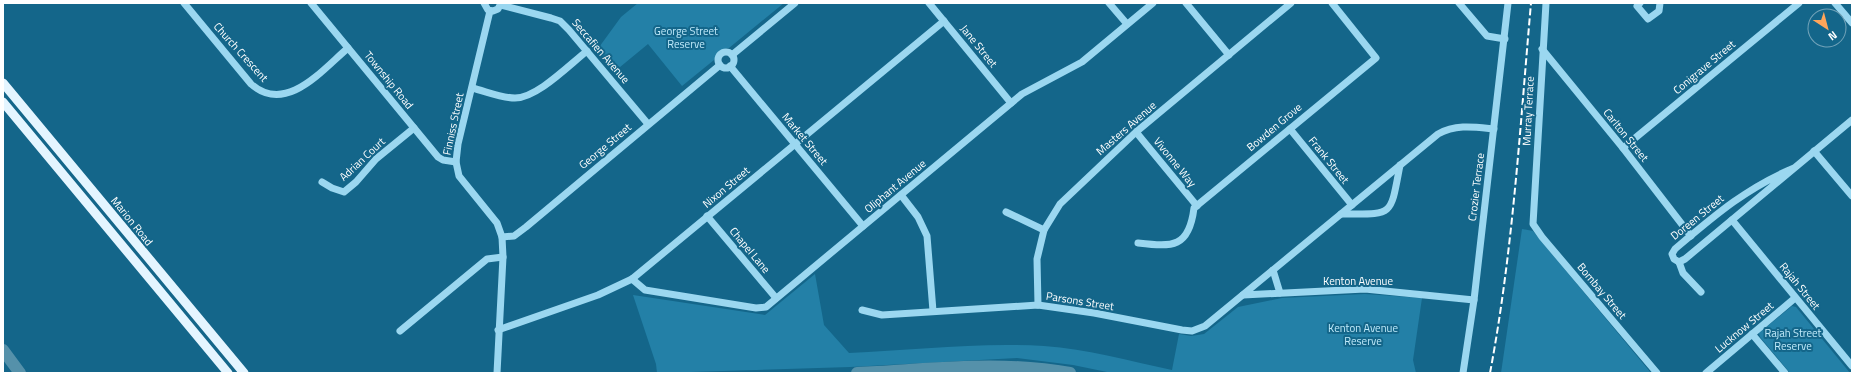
<svg xmlns="http://www.w3.org/2000/svg" width="1855" height="376" font-family="'Titillium Web',sans-serif">
	<rect width="100%" height="100%" fill="#14668a"/>
	<g fill="#2380a7">
		<path d="M638,3H784L729,48C723,48 716,54 714,60L682,86L648,44L614,72L597,50L621,17Z"/>
		<polygon points="1522,229 1533,231 1651,373 1501,373"/>
		<path d="M815,274L824,325L849,353C912,350 981,342 1044,346C1087,349 1130,361 1172,370L1179,334L1191,336L1204,334L1238,307L1282,298L1365,294L1422,298L1413,360L1416,373H1112L1073,365L1017,358L850,367L657,373L656,364L633,295L765,315Z"/>
		<polygon points="1792,306 1796,307 1850,373 1790,373 1760,337 1759,333"/>
	</g>
	<g fill="none" stroke-linecap="round" stroke-linejoin="round">
		<g stroke="#5591aa" stroke-width="12">
			<polyline points="3,350 20,373"/>
			<path d="M857,373C927,370 1000,360 1070,373"/>
		</g>
		<g stroke="#9bd7f0" stroke-width="7">
			<path d="M184,3L251,84C286,115 322,70 348,48"/>
			<polyline points="311,3 438,157 443,160 456,162"/>
			<polyline points="484,3 488,10 493,11 498,9 501,3"/>
			<polyline points="929,3 1011,103"/>
			<polyline points="1109,3 1127,24"/>
			<polyline points="1186,3 1229,55"/>
			<polyline points="1459,3 1487,36 1505,39"/>
			<polyline points="1546,3 1533,224 1542,237 1657,373"/>
			<polyline points="1640,3 1637,6 1648,19 1659,11 1660,3"/>
			<polyline points="1835,3 1852,23"/>
			<polyline points="501,5 551,18 560,21 569,30 648,124"/>
			<polyline points="490,11 458,144 456,162 459,176 497,223 502,237 503,257 497,373"/>
			<polyline points="1542,49 1623,148 1691,236"/>
			<circle cx="726" cy="60" r="8"/>
			<polyline points="732,55 795,3"/>
			<polyline points="730,66 863,226"/>
			<path d="M472,88C485,91 501,98 515,98C537,98 569,65 587,51"/>
			<polyline points="1290,129 1352,205"/>
			<polyline points="1136,132 1197,206"/>
			<polyline points="1623,148 1799,3"/>
			<polyline points="1814,151 1852,196"/>
			<path d="M1794,168C1746,188 1714,216 1675,249L1672,254L1674,259L1679,262L1685,259L1852,120"/>
			<polyline points="322,182 332,188 344,192 356,182 376,159 414,128"/>
			<polyline points="901,195 918,217 927,236 933,311"/>
			<polyline points="1006,212 1044,230"/>
			<path d="M1341,214C1394,214 1390,218 1400,165"/>
			<polyline points="707,216 776,298"/>
			<polyline points="1732,220 1852,366"/>
			<polyline points="502,237 514,236 526,227 720,65"/>
			<path d="M1138,243C1173,247 1189,248 1194,208L1376,58L1332,3"/>
			<polyline points="1679,262 1683,273 1701,292"/>
			<polyline points="1273,270 1280,293"/>
			<polyline points="632,279 645,290 756,308 766,307 1022,94 1082,62 1153,3"/>
			<polyline points="1243,295 1365,289 1474,300"/>
			<polyline points="1038,305 1037,259 1044,230 1060,204 1136,132 1291,3"/>
			<path d="M862,310L882,315L1038,305L1094,313L1182,330L1192,331L1205,326L1438,134C1456,124 1474,127 1494,129"/>
			<polyline points="498,330 598,295 632,279 944,21"/>
			<polyline points="400,331 487,259 503,257"/>
			<polyline points="1752,334 1785,373"/>
			<polyline points="1463,373 1474,300 1508,3"/>
			<polyline points="1706,373 1795,298"/>
		</g>
		<g stroke="#e4f5ff" stroke-width="9">
			<polyline points="3,83 244,373"/>
			<polyline points="3,102 228,373"/>
		</g>
		<path stroke="#fff" stroke-width="2" stroke-dasharray="7 3" stroke-linecap="butt" d="M1490,373C1513,251 1520,127 1531,3"/>
	</g>
	<g text-anchor="middle" dominant-baseline="central" stroke-width="4" stroke-linejoin="round" paint-order="stroke">
		<g font-size="11" fill="#c1ebfb" stroke="#14668a">
			<text x="686" y="31">George Street<tspan x="686" dy="13">Reserve</tspan></text>
			<text x="1363" y="328">Kenton Avenue<tspan x="1363" dy="13">Reserve</tspan></text>
			<text x="1793" y="333">Rajah Street<tspan x="1793" dy="13">Reserve</tspan></text>
		</g>
		<g font-size="11" fill="#fff" stroke="#14668a">
			<text transform="translate(979 46) rotate(51)">Jane Street</text>
			<text transform="translate(601 51) rotate(49)">Seccafien Avenue</text>
			<text transform="translate(241 52) rotate(48)">Church Crescent</text>
			<text transform="translate(1704 67) rotate(-40)">Conigrave Street</text>
			<text transform="translate(389 80) rotate(51)">Township Road</text>
			<text transform="translate(1528 111) rotate(-87)">Murray Terrace</text>
			<text transform="translate(453 124) rotate(-78)">Finniss Street</text>
			<text transform="translate(1274 127) rotate(-40)">Bowden Grove</text>
			<text transform="translate(1126 128) rotate(-41)">Masters Avenue</text>
			<text transform="translate(1626 135) rotate(51)">Carlton Street</text>
			<text transform="translate(805 139) rotate(50)">Market Street</text>
			<text transform="translate(605 146) rotate(-40)">George Street</text>
			<text transform="translate(362 159) rotate(-43)">Adrian Court</text>
			<text transform="translate(1329 160) rotate(51)">Frank Street</text>
			<text transform="translate(1175 162) rotate(51)">Vivonne Way</text>
			<text transform="translate(895 186) rotate(-40)">Oliphant Avenue</text>
			<text transform="translate(726 187) rotate(-40)">Nixon Street</text>
			<text transform="translate(1476 187) rotate(-83)">Crozier Terrace</text>
			<text transform="translate(1697 217) rotate(-39)">Doreen Street</text>
			<text transform="translate(132 221) rotate(51)">Marion Road</text>
			<text transform="translate(750 250) rotate(50)">Chapel Lane</text>
			<text x="1358" y="281">Kenton Avenue</text>
			<text transform="translate(1800 286) rotate(51)">Rajah Street</text>
			<text transform="translate(1602 291) rotate(50)">Bombay Street</text>
			<text transform="translate(1080 301) rotate(9)">Parsons Street</text>
			<text transform="translate(1744 327) rotate(-40)">Lucknow Street</text>
		</g>
	</g>
	<rect width="1855" height="376" fill="none" stroke="#ffffff" stroke-width="8"/>
	<g transform="translate(1827 28) rotate(144)"><circle r="19" fill="#14668a" stroke="#72a3b9"/>
	<path d="M0-3L7 15L0 10L-7 15Z" fill="#ffa55a"/>
	<text y="-6" font-size="11" font-weight="bold" text-anchor="middle" fill="#ffffff">N</text>
	</g>
</svg>
